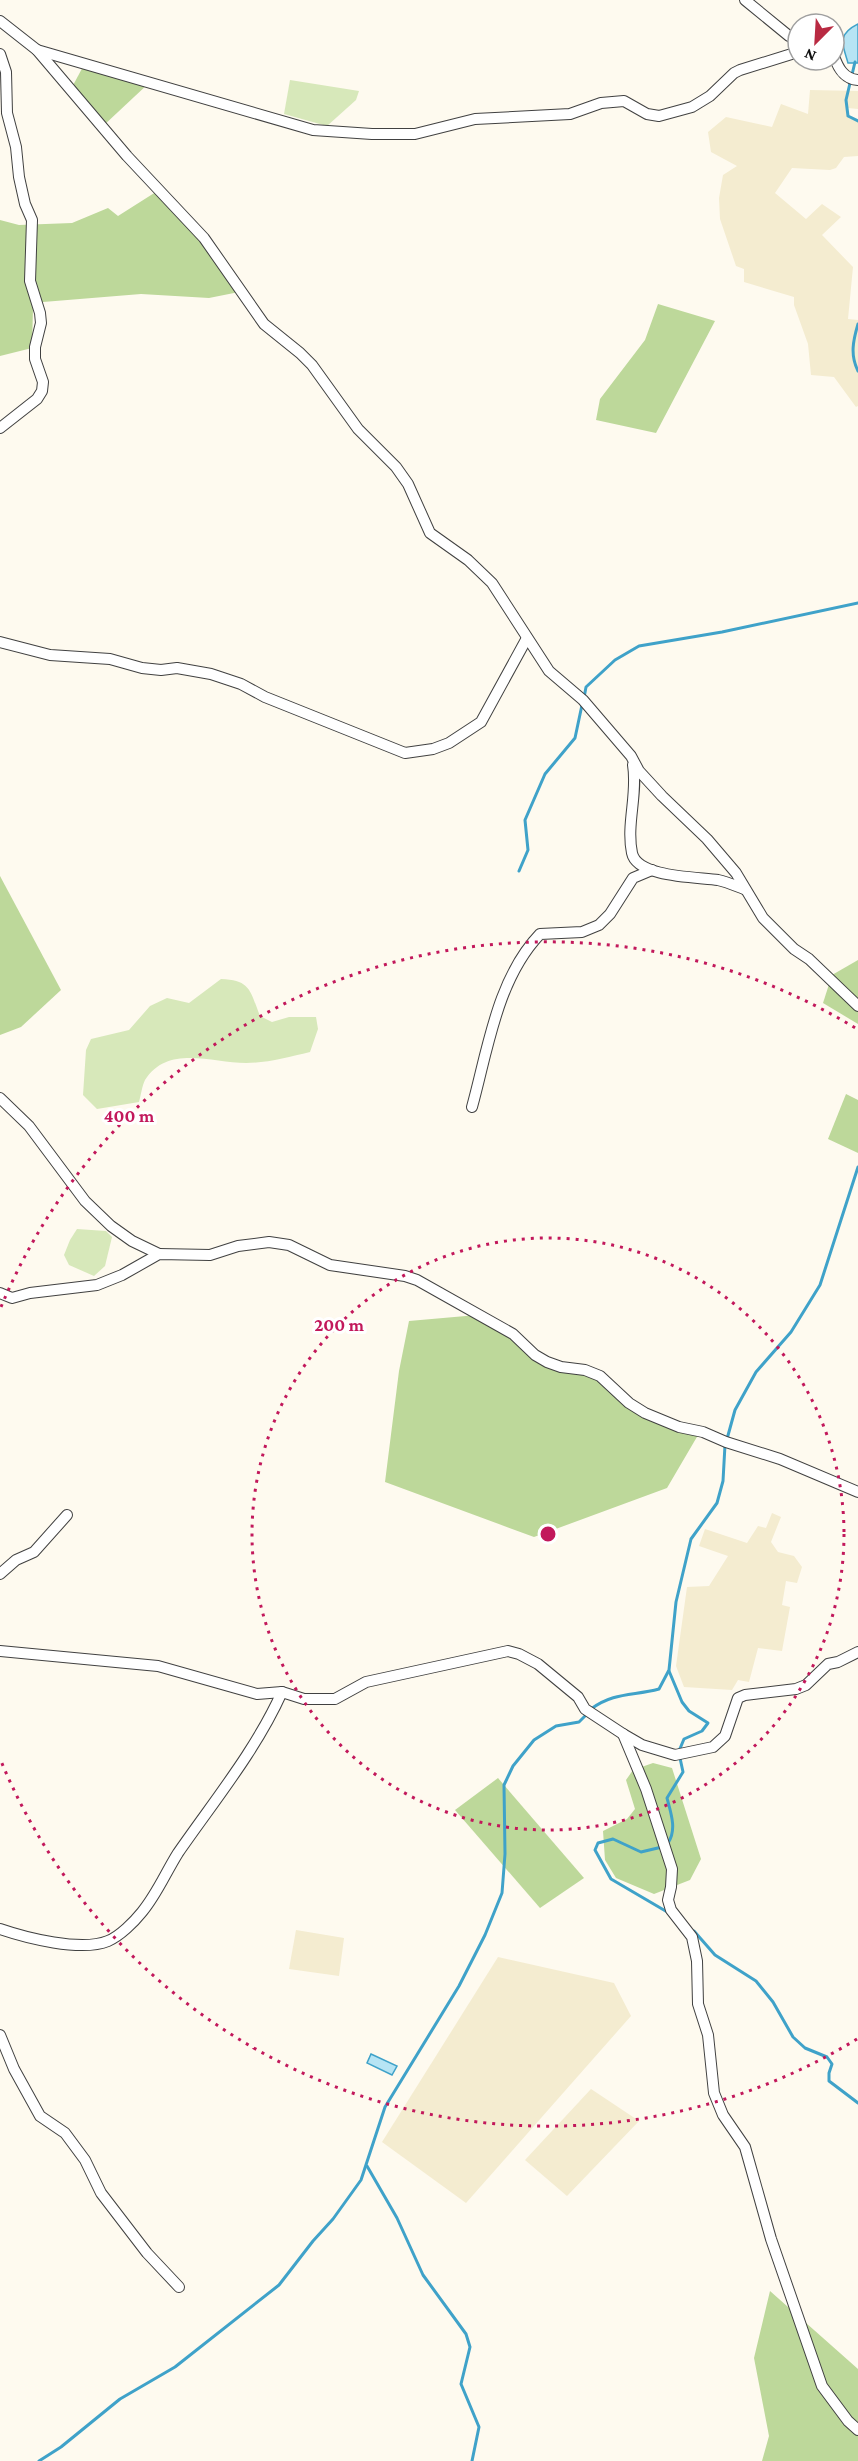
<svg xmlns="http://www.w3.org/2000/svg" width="858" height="2461" font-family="'Crimson Pro',serif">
	<rect width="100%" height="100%" fill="#fefaef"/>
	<g fill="#f4ecd0">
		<polygon points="810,90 858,91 858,109 848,108 848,116 858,121 858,156 844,157 836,168 830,170 792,168 775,193 806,219 822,204 841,217 822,235 853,267 848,319 858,320 858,406 856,407 834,377 811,375 808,344 794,305 794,297 744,282 744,269 736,266 720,219 719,198 723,175 737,166 711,152 708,132 726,117 772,127 781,104 808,114"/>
		<polygon points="772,1513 781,1517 771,1542 778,1552 794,1556 802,1567 797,1583 786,1581 782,1605 790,1607 782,1651 758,1648 749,1682 738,1680 732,1690 684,1687 676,1666 687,1587 709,1586 728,1556 699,1546 705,1529 747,1543 758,1526 766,1528"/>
		<polygon points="296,1930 344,1938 339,1976 289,1969"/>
		<polygon points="498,1957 614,1983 631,2016 466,2203 382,2142"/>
		<polygon points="591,2089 639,2121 567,2196 525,2160"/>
	</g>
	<g fill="#d7e8ba">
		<polygon points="290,80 359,91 356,100 327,126 284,114"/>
		<path d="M221,979C251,980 250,991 260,1016L272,1022L289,1017H316L318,1029L310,1052C289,1057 267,1063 246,1063C212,1063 168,1044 145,1080C142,1086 141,1095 139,1102L97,1109L83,1095L86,1050L91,1039L129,1030L150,1006L167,998L189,1003Z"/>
		<polygon points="77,1229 106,1231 112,1237 105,1266 94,1276 69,1265 64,1255 70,1240"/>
	</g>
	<g fill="#bdd89a">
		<polygon points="85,63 149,83 103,126 71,89"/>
		<polygon points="159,190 244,291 209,298 141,294 43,302 33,307 32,348 0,356 0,220 19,225 72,223 108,208 118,216"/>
		<polygon points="658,304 715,321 656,433 596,420 600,399 645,340"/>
		<polygon points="0,876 61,990 21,1027 0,1035"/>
		<polygon points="858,960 858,1024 823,1003 832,975"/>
		<polygon points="846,1094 858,1100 858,1153 828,1139"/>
		<polygon points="477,1315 513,1334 540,1360 594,1373 628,1405 701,1430 667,1488 534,1537 385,1482 399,1371 409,1321"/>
		<polygon points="653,1763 672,1768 701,1859 690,1880 654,1894 616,1878 605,1860 603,1831 627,1819 635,1809 626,1780 633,1770"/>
		<polygon points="498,1778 584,1878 540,1908 455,1810"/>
		<polygon points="770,2291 858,2369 858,2461 762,2461 769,2436 754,2358"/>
	</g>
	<g fill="#b6e4f4" stroke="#3fa2c9" stroke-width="1.5">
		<path d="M858,24V63H848C843,45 836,35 858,24Z"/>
		<polygon points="371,2054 397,2066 392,2075 367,2063"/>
	</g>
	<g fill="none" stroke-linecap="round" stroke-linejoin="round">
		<g stroke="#3fa2c9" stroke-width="3">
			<polyline points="855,62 846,100 848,116 858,121"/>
			<path d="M858,324C853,341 850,355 858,371"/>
			<polyline points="584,698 586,687 615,660 639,646 722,632 858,603"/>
			<polyline points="519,871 528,850 525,820 545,774 575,738 582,705"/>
			<polyline points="727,1439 735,1410 756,1372 791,1332 820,1285 858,1167"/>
			<polyline points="669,1671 682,1702 689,1711 708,1723 702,1731 684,1739 679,1751"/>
			<path d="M591,1709C614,1692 633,1696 659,1689L669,1670L676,1602L691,1539L717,1503L723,1481L725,1445"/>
			<path d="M668,1843C677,1830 671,1813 667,1798L683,1772L680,1758"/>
			<polyline points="662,1847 641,1852 613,1839 598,1843 595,1850 611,1879 669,1913"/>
			<polyline points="694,1931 715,1955 756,1981 773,2002 793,2037 805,2048 827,2057 832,2064 829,2073 829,2081 858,2103"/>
			<polyline points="367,2166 397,2218 423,2275 466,2334 470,2347 461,2384 479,2427 472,2461"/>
			<polyline points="39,2461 61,2447 120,2399 175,2367 279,2285 313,2241 333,2219 361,2180 385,2107 459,1986 485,1935 502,1893 505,1854 504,1785 513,1766 534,1740 556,1726 579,1722 587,1714"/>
		</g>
		<g stroke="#414141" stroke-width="12">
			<g id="minor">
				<polyline points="745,0 789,36 798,41"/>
				<polyline points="0,21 37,50 127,156 204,238 264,324 300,353 312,365 358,429 396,467 408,484 430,533 468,560 492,583 549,671 583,700 631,756 639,771 662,796 707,839 736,873 763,918 794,949 809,959 858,1006"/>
				<polyline points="37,50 313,130 372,134 415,134 475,119 570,114 601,103 624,101 647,114 659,116 692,107 710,96 734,73 740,70 798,52"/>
				<polyline points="0,54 6,72 7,113 16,147 19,177 25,204 32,220 30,281 40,313 41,323 35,347 35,359 43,382 42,391 37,399 0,428"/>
				<path d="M834,56C838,68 844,79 858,80"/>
				<polyline points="0,642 50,655 110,659 142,668 161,670 177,668 211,674 241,684 265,697 405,753 433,749 449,743 481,722 527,638"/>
				<path d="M633,765C638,794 626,824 632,853C637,878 700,877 718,880C727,882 736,886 744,889"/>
				<polyline points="0,1098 29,1126 85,1201 111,1226 132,1241 159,1254"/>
				<path d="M472,1107C488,1049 497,979 540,934L582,932L599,925L610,914L633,878L652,870"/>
				<polyline points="0,1293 12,1298 30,1293 97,1285 122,1275 159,1254 210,1255 238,1246 269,1242 289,1245 330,1265 405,1276 417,1280 513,1334 535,1355 547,1362 561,1367 585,1370 600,1376 629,1403 645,1413 679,1427 703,1432 726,1442 780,1459 858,1492"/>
				<polyline points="0,1574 16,1560 34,1552 67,1515"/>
				<polyline points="0,1651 158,1666 257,1694 282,1692 304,1699 335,1699 366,1682 508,1651 519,1654 538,1664 578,1697 585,1709 623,1734 642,1745 675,1755 713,1747 725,1736 738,1698 745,1695 796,1689 806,1685 828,1664 838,1662 858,1652"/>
				<polyline points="623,1734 646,1789 672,1869 671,1887 668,1900 671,1910 692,1937 697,1961 698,2004 708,2035 714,2093 723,2115 745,2147 771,2239 822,2386 848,2421 858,2430"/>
				<path d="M0,1929C26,1938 81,1952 108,1941C120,1936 134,1922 142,1912C157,1894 166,1872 178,1853C214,1801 256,1750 282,1692"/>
				<polyline points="0,2035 14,2069 40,2116 65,2133 85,2160 101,2193 147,2253 179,2287"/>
			</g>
		</g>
		<use href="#minor" stroke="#fff" stroke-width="10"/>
	</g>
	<g fill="none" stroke="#c2185b" stroke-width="3" stroke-dasharray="3 6">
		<circle cx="548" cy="1534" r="296"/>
		<path d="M857 2039A592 592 0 0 1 1 1761M1 1307A592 592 0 0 1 857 1029"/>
	</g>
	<circle cx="548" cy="1534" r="9" fill="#c2185b" stroke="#fff" stroke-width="3"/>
	<g font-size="18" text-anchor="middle" font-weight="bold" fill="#c2185b" stroke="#fff" stroke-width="6" stroke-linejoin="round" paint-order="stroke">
		<text x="129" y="1122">400 m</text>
		<text x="339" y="1331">200 m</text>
	</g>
	<g transform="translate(816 42) rotate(204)"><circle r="28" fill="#ffffff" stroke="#9f9f9f" stroke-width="1.5"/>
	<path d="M0-4.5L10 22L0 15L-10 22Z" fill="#b92a42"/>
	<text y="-9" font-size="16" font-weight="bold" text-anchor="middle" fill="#0e0e0e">N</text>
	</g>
</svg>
